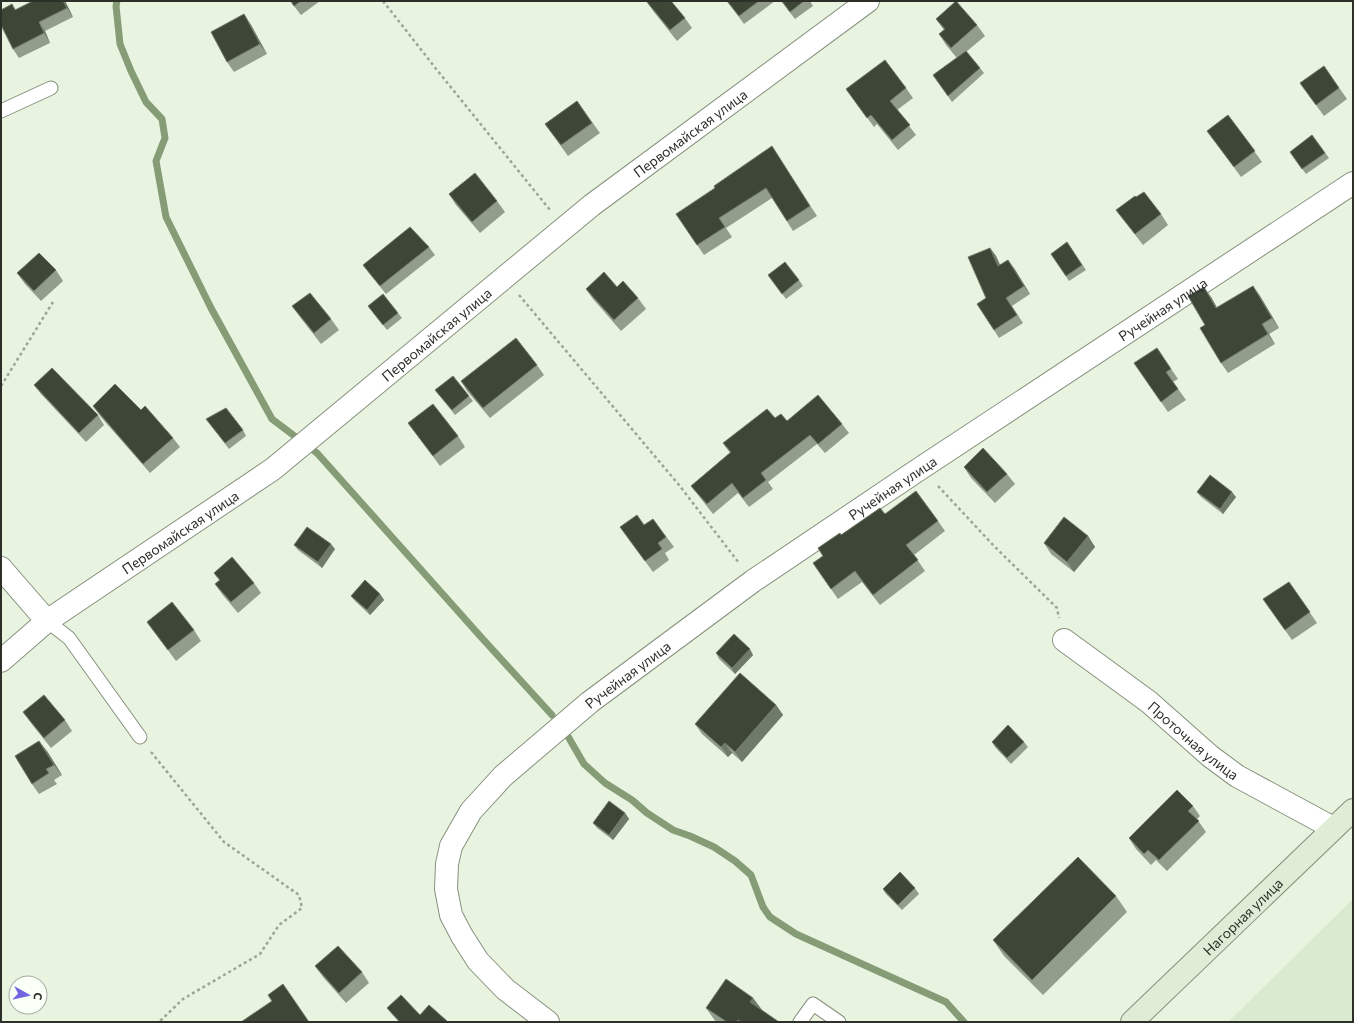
<svg xmlns="http://www.w3.org/2000/svg" width="1354" height="1023" font-family="Commissioner,sans-serif">
	<rect width="100%" height="100%" fill="#e8f4e0"/>
	<polygon fill="#daead0" points="1353,899 1353,1022 1228,1022"/>
	<g fill="none" stroke-linecap="round" stroke-linejoin="round">
		<g stroke="#859c77" stroke-width="7">
			<polyline points="117,1 116,6 120,44 131,71 146,102 162,119 165,138 156,161 166,217 211,308 272,419 317,453 481,637 552,715"/>
			<polyline points="566,733 584,764 605,783 632,800 647,813 673,830 690,836 714,847 735,861 751,875 763,907 770,917 796,934 946,1002 964,1022"/>
		</g>
		<g stroke="#86917f" stroke-width="15">
			<g id="service">
				<polyline points="1,111 51,88"/>
				<polyline points="47,621 69,638 140,737"/>
				<polyline points="800,1022 813,1004 839,1022"/>
			</g>
		</g>
		<g stroke="#86917f" stroke-width="24">
			<g id="minor">
				<polyline points="1,568 47,621"/>
				<path id="s1" d="M1064,640L1149,702L1210,756L1237,776L1333,828"/>
				<path id="s2" d="M1,661L47,621L273,469L592,205L868,1"/>
				<path id="s3" d="M548,1022L505,989L478,961L462,936L451,915L446,889L447,864L451,846L471,811L503,776L590,702L753,581L921,468L1353,183"/>
			</g>
		</g>
		<g stroke="#86917f" stroke-width="24">
			<g id="secondary">
				<path id="s4" d="M1132,1022L1353,810"/>
			</g>
		</g>
		<g stroke="#9ca596" stroke-width="2.5" stroke-dasharray="3 3" stroke-linecap="butt">
			<polyline points="383,1 437,70 550,210"/>
			<polyline points="519,295 679,485 739,563"/>
			<polyline points="1,386 53,302"/>
			<polyline points="938,486 994,546 1057,608 1059,618"/>
			<polyline points="151,752 224,842 299,895 302,908 279,925 260,954 183,999 159,1022"/>
		</g>
		<use href="#service" stroke="#fff" stroke-width="13"/>
		<use href="#minor" stroke="#fff" stroke-width="22"/>
		<use href="#secondary" stroke="#dfedd6" stroke-width="22"/>
	</g>
	<g fill="#929d8c">
		<polygon points="65,1 73,17 45,31 50,43 19,58 13,49 12,4 16,10"/>
		<polygon points="290,1 320,1 301,15"/>
		<polygon points="727,1 775,1 744,24"/>
		<polygon points="781,1 810,1 813,6 795,19"/>
		<polygon points="647,2 685,18 692,28 677,41 654,12"/>
		<polygon points="244,14 251,25 267,54 234,72 227,62"/>
		<polygon points="936,19 977,25 985,36 966,52 980,68 984,73 952,102 933,75 957,58 946,45 939,34 944,30"/>
		<polygon points="1324,66 1347,99 1324,116 1300,83"/>
		<polygon points="906,88 913,98 897,110 916,135 898,150 877,124 874,127 846,89"/>
		<polygon points="577,101 600,133 568,156 545,124"/>
		<polygon points="1228,115 1262,162 1241,177 1207,131"/>
		<polygon points="1312,135 1329,158 1306,174 1290,152"/>
		<polygon points="778,156 817,216 793,231 772,198 726,228 732,237 704,255 676,214"/>
		<polygon points="449,194 497,201 505,212 480,233 456,205"/>
		<polygon points="1136,197 1161,214 1168,225 1143,245 1116,210"/>
		<polygon points="1067,242 1086,270 1069,281 1051,254"/>
		<polygon points="429,247 435,255 386,294 369,273 363,265"/>
		<polygon points="990,248 996,256 1000,265 1014,268 1030,294 1012,306 1023,323 999,338 994,330 986,298"/>
		<polygon points="56,270 63,281 41,301 25,284 17,273"/>
		<polygon points="768,275 799,280 803,286 786,299"/>
		<polygon points="1253,286 1260,296 1279,328 1269,334 1275,344 1228,373 1221,363 1205,325 1211,297 1217,308"/>
		<polygon points="617,287 638,298 646,309 621,331 593,299 586,289"/>
		<polygon points="292,306 331,319 339,330 321,344 300,317"/>
		<polygon points="368,306 398,313 402,318 387,330"/>
		<polygon points="1157,348 1178,379 1173,382 1186,400 1168,412 1134,363"/>
		<polygon points="537,365 544,375 490,418 467,391 461,381"/>
		<polygon points="34,385 98,415 104,425 86,442 41,394"/>
		<polygon points="435,390 469,396 473,401 455,415"/>
		<polygon points="93,406 141,410 173,438 180,447 150,473 100,416"/>
		<polygon points="775,418 787,421 842,424 849,433 825,453 817,444 768,482 773,489 749,507 738,493 713,514 698,495 691,486 730,453 723,443"/>
		<polygon points="408,423 458,436 465,447 440,466"/>
		<polygon points="210,424 243,430 246,436 229,449"/>
		<polygon points="964,467 1007,474 1015,484 995,503 971,478"/>
		<polygon points="1197,492 1236,497 1223,514 1201,497"/>
		<polygon points="885,514 938,521 945,531 914,555 925,571 880,605 862,582 838,599 813,563 823,556 841,535"/>
		<polygon points="653,519 674,547 665,553 669,560 653,572 628,538"/>
		<polygon points="1088,536 1095,547 1074,572 1051,554 1044,543"/>
		<polygon points="294,545 335,549 322,568 298,550"/>
		<polygon points="214,573 254,583 261,593 238,613 222,594 215,584 219,580"/>
		<polygon points="1289,582 1317,623 1292,640 1263,599"/>
		<polygon points="380,594 384,600 370,615 355,601 351,596"/>
		<polygon points="147,622 194,630 201,641 176,661"/>
		<polygon points="716,653 753,655 735,674 719,659"/>
		<polygon points="776,705 783,715 742,762 732,753 728,757 702,734 695,724"/>
		<polygon points="23,712 65,720 72,731 51,748 31,723"/>
		<polygon points="992,742 1024,742 1028,747 1011,764 995,747"/>
		<polygon points="47,751 62,775 54,780 57,784 39,794 32,784"/>
		<polygon points="1193,806 1200,816 1197,819 1206,832 1167,871 1156,860 1151,865 1136,849 1129,838"/>
		<polygon points="625,813 629,819 613,840 597,828 593,823"/>
		<polygon points="915,888 919,894 902,910 886,894 883,889"/>
		<polygon points="1116,896 1127,912 1043,995 1004,956 993,940"/>
		<polygon points="315,966 362,972 369,983 346,1003 323,977"/>
		<polygon points="753,998 763,1011 779,1022 716,1022 706,1008"/>
		<polygon points="387,1008 420,1015 447,1022 399,1022 391,1013"/>
	</g>
	<g fill="#707a6a">
		<polygon points="63,1 65,1 73,17 67,8"/>
		<polygon points="244,14 251,25 267,54 260,44"/>
		<polygon points="39,22 45,31 50,43 44,33"/>
		<polygon points="990,248 996,256 1004,274 998,266"/>
		<polygon points="1008,260 1014,268 1030,294 1024,286"/>
		<polygon points="1253,286 1260,296 1279,328 1272,318"/>
		<polygon points="1204,287 1211,297 1223,318 1216,308"/>
		<polygon points="1262,324 1269,334 1275,344 1268,334"/>
		<polygon points="1232,492 1236,497 1223,514 1220,509"/>
		<polygon points="1088,536 1095,547 1074,572 1067,562"/>
		<polygon points="331,544 335,549 322,568 318,562"/>
		<polygon points="380,594 384,600 370,615 367,610"/>
		<polygon points="750,649 753,655 735,674 732,668"/>
		<polygon points="776,705 783,715 742,762 735,752"/>
		<polygon points="39,741 47,751 62,775 54,765"/>
		<polygon points="725,743 732,753 728,757 721,747"/>
		<polygon points="625,813 629,819 613,840 609,835"/>
		<polygon points="753,998 764,1013 750,1002"/>
	</g>
	<g fill="#3d4637" stroke="#707a6a">
		<polygon points="33,1 63,1 67,8 39,22 44,33 13,49 1,25 1,10 12,4 15,10"/>
		<polygon points="291,1 301,1 294,6"/>
		<polygon points="648,1 671,1 685,18 670,30 647,2"/>
		<polygon points="727,1 759,1 739,16"/>
		<polygon points="782,1 804,1 790,12"/>
		<polygon points="956,1 977,25 951,48 939,34 945,29 936,19"/>
		<polygon points="244,14 260,44 227,62 211,32"/>
		<polygon points="966,51 980,68 948,96 933,75"/>
		<polygon points="885,60 906,88 890,101 910,125 892,140 871,115 867,118 846,89"/>
		<polygon points="1324,66 1339,88 1316,105 1300,83"/>
		<polygon points="577,101 592,123 561,145 545,124"/>
		<polygon points="1228,115 1255,151 1234,167 1207,131"/>
		<polygon points="1312,135 1325,153 1302,169 1290,152"/>
		<polygon points="772,146 810,206 787,221 766,188 719,218 725,227 697,245 676,214 715,188 714,186"/>
		<polygon points="475,173 497,201 472,222 449,194"/>
		<polygon points="1144,192 1161,214 1135,234 1116,210 1135,196 1136,197"/>
		<polygon points="410,227 429,247 380,286 363,265"/>
		<polygon points="1067,242 1082,265 1066,276 1051,254"/>
		<polygon points="990,248 998,266 1008,260 1024,286 1006,298 1017,315 994,330 977,304 986,298 968,257"/>
		<polygon points="39,253 56,270 34,291 17,273"/>
		<polygon points="785,262 799,280 782,294 768,275"/>
		<polygon points="604,272 617,287 623,281 638,298 614,320 586,289"/>
		<polygon points="1253,286 1272,318 1262,324 1268,334 1221,363 1200,328 1205,325 1188,296 1204,287 1216,308"/>
		<polygon points="310,293 331,319 314,333 292,306"/>
		<polygon points="383,294 398,313 383,325 368,306"/>
		<polygon points="516,338 537,365 483,408 461,381"/>
		<polygon points="1157,348 1171,369 1166,372 1178,389 1161,402 1134,363"/>
		<polygon points="52,368 98,415 79,433 34,385"/>
		<polygon points="453,376 469,396 452,410 435,390"/>
		<polygon points="115,384 141,410 145,406 173,438 143,464 93,406"/>
		<polygon points="818,395 842,424 818,444 810,435 761,473 766,480 743,498 732,483 707,504 691,486 731,452 723,443 767,409 775,418 781,414 787,421"/>
		<polygon points="433,404 458,436 433,456 408,423"/>
		<polygon points="226,408 243,430 225,443 206,419"/>
		<polygon points="983,448 1007,474 987,492 964,467"/>
		<polygon points="1210,475 1232,492 1220,509 1197,492"/>
		<polygon points="916,491 938,521 906,545 918,560 873,595 855,571 831,589 813,563 823,556 818,548 840,533 841,535 880,508 885,514"/>
		<polygon points="637,515 644,525 653,519 666,537 658,543 662,549 645,561 620,527"/>
		<polygon points="1064,517 1088,536 1067,562 1044,543"/>
		<polygon points="307,527 331,544 318,562 294,545"/>
		<polygon points="232,557 254,583 231,602 215,584 220,580 214,573"/>
		<polygon points="365,580 380,594 367,610 351,596"/>
		<polygon points="1289,582 1310,612 1285,630 1263,599"/>
		<polygon points="172,602 194,630 168,650 147,622"/>
		<polygon points="734,634 750,649 732,668 716,653"/>
		<polygon points="740,673 776,705 735,752 725,743 721,747 695,724"/>
		<polygon points="44,695 65,720 44,738 23,712"/>
		<polygon points="1008,725 1024,742 1007,758 992,742"/>
		<polygon points="39,741 54,765 46,769 49,773 32,784 15,756"/>
		<polygon points="1177,790 1193,806 1188,811 1199,821 1159,860 1148,850 1144,854 1129,838"/>
		<polygon points="609,801 625,813 609,835 593,823"/>
		<polygon points="1078,857 1116,896 1032,980 993,940"/>
		<polygon points="900,872 915,888 898,905 883,889"/>
		<polygon points="338,946 362,972 339,993 315,966"/>
		<polygon points="726,979 753,998 750,1002 779,1022 741,1022 738,1020 736,1022 727,1022 706,1008"/>
		<polygon points="283,984 309,1022 241,1022 272,1001 268,995"/>
		<polygon points="401,995 420,1015 429,1005 447,1021 446,1022 400,1022 387,1008"/>
	</g>
	<g text-anchor="middle" dominant-baseline="central" stroke-width="4" stroke-linejoin="round" paint-order="stroke">
		<g font-size="14" fill="#2c3029" stroke="#fafff7">
			<text stroke="none"><textPath href="#s2" startOffset="869">Первомайская улица</textPath></text>
			<text stroke="none"><textPath href="#s3" startOffset="1113">Ручейная улица</textPath></text>
			<text stroke="none"><textPath href="#s2" startOffset="545">Первомайская улица</textPath></text>
			<text stroke="none"><textPath href="#s3" startOffset="789">Ручейная улица</textPath></text>
			<text stroke="none"><textPath href="#s2" startOffset="221">Первомайская улица</textPath></text>
			<text stroke="none"><textPath href="#s3" startOffset="465">Ручейная улица</textPath></text>
			<text stroke="none"><textPath href="#s1" startOffset="164">Проточная улица</textPath></text>
			<text stroke="none"><textPath href="#s4" startOffset="153">Нагорная улица</textPath></text>
		</g>
	</g>
	<rect width="1354" height="1023" fill="none" stroke="#2c3029" stroke-width="4"/>
	<g transform="translate(28 995) rotate(98)"><circle r="19" fill="#fafff7" stroke="#a8aca5"/>
	<path d="M0-3L7 15L0 10L-7 15Z" fill="#7165e0"/>
	<text y="-6" font-size="11" font-weight="bold" text-anchor="middle" fill="#2c3029">С</text>
	</g>
</svg>
